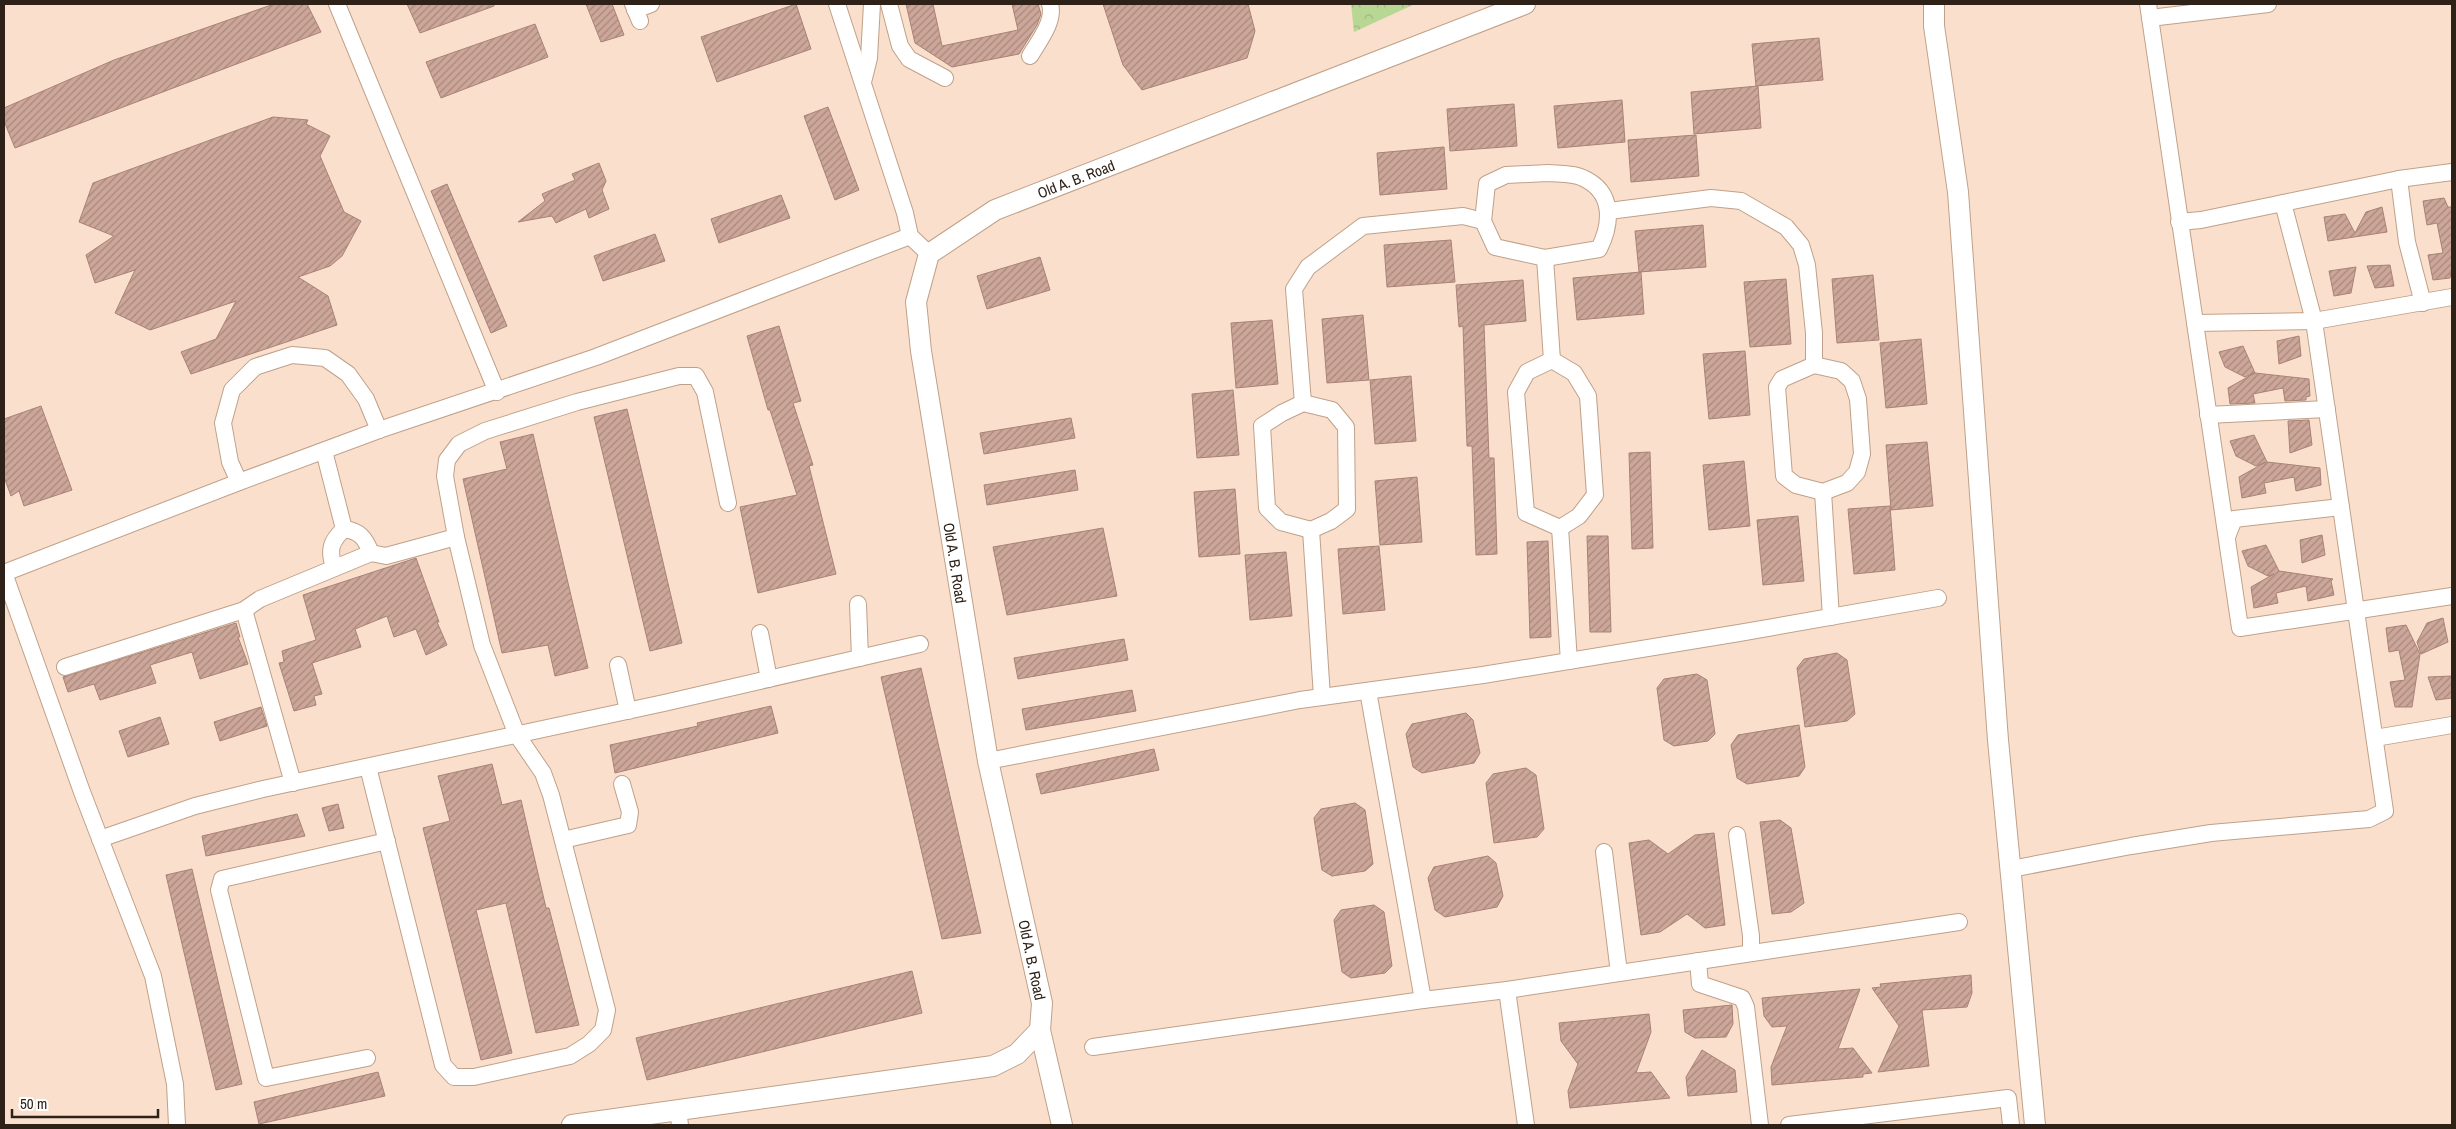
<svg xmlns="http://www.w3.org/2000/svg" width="2456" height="1129" font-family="'Archivo Narrow',sans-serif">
	<defs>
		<pattern id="forest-crowns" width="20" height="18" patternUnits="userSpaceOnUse" patternTransform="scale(1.25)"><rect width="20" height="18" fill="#b8d794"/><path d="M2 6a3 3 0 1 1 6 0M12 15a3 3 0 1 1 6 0" fill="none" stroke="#9eb87f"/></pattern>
		<pattern id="building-hatch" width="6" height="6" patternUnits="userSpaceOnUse" patternTransform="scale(1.25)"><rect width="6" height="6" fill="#cda69a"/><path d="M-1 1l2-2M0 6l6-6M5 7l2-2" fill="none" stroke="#a7877d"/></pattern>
	</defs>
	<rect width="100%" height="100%" fill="#fae0cc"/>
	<polygon fill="url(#forest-crowns)" points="1351,4 1415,4 1354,32"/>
	<g fill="url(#building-hatch)" stroke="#a88276">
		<polygon points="274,4 307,4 321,32 15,148 4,121 4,108 114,60"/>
		<polygon points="407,4 494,4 494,6 420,33"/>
		<polygon points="586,4 612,4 624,35 601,42"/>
		<polygon points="796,4 811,49 717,82 701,37"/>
		<polygon points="906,4 933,4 942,46 1018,30 1012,4 1038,4 1041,14 1037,25 1019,54 952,67 915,43"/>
		<polygon points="1103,4 1248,4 1255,31 1247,58 1142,90 1123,65"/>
		<polygon points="535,24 548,57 441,98 426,62"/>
		<polygon points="1819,38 1823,80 1756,86 1752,44"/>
		<polygon points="1758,86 1761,128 1694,134 1691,92"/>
		<polygon points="1622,100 1625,142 1558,148 1554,106"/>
		<polygon points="1514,104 1517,146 1450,151 1447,109"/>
		<polygon points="828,107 859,190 835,200 804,116"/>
		<polygon points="273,117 308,120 306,124 330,136 320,156 344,212 361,221 342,256 330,266 298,277 328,296 337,325 191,374 181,352 216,339 236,301 150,330 115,313 135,270 95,283 86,255 114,236 79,222 93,183"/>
		<polygon points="1696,135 1699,176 1631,182 1628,140"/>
		<polygon points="1444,147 1447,189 1380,195 1377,153"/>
		<polygon points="599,163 606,181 602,190 609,209 589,218 586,209 556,223 552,216 518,222 545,201 542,194 575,180 572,174"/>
		<polygon points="447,184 507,326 491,333 431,191"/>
		<polygon points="781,195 790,218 719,243 711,219"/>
		<polygon points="2444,198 2448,207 2452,207 2452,265 2450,278 2433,280 2428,255 2443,253 2437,223 2427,225 2423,201"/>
		<polygon points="2382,207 2387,232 2328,241 2324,217 2345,214 2355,233 2366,212"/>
		<polygon points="1703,225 1706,267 1639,272 1635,231"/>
		<polygon points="655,234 665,261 603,281 594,256"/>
		<polygon points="1451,240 1455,282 1387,287 1384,245"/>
		<polygon points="1040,257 1050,290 987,309 977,276"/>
		<polygon points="2390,265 2394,286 2375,288 2367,266"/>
		<polygon points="2356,267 2351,293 2334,296 2329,271"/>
		<polygon points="1641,272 1644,314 1577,320 1573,278"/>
		<polygon points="1873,275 1879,340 1837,343 1832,279"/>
		<polygon points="1786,279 1791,344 1750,347 1744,282"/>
		<polygon points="1523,280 1526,321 1484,325 1489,458 1494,458 1497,554 1476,555 1472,446 1467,446 1463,326 1459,327 1456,285"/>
		<polygon points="1363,315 1369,380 1327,383 1322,319"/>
		<polygon points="1272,320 1278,384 1236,388 1231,323"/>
		<polygon points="779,326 801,401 793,403 813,465 809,466 836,574 758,593 740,507 797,495 770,410 768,410 747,336"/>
		<polygon points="2299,336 2301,356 2279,364 2277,341"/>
		<polygon points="1921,339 1927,404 1886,408 1880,343"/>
		<polygon points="2243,346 2255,373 2309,379 2310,396 2306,397 2306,400 2285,401 2283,388 2253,394 2255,403 2230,404 2228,388 2255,373 2245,377 2225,367 2219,352"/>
		<polygon points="1745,351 1750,415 1709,419 1703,354"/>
		<polygon points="1411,376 1416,441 1375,444 1370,380"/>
		<polygon points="1233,390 1239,455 1197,458 1192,394"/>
		<polygon points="41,406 72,490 24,506 19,491 11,496 4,477 4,419"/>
		<polygon points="627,409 682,643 650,651 594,417"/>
		<polygon points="1071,418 1075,438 984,454 980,433"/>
		<polygon points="2309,420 2312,445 2290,453 2288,421"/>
		<polygon points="533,434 588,668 555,676 548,645 502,653 463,479 507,469 500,442"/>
		<polygon points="2254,435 2267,462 2320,468 2321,485 2296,491 2294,477 2264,483 2266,493 2242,498 2239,477 2266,462 2256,466 2236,456 2230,441"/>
		<polygon points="1927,442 1933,506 1891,510 1886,445"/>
		<polygon points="1650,452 1653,548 1632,549 1629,453"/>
		<polygon points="1744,461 1750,526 1709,530 1703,465"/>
		<polygon points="1075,470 1078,490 987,505 984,485"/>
		<polygon points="1417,477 1422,542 1380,545 1375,481"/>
		<polygon points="1235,489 1240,554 1199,557 1194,492"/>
		<polygon points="1890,506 1895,570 1854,574 1848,509"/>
		<polygon points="1798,516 1804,581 1763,585 1757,520"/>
		<polygon points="1103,528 1117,596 1007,615 993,547"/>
		<polygon points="2322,535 2325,555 2302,563 2300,540"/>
		<polygon points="1587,536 1608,536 1611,632 1590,632"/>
		<polygon points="1548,541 1551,637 1530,638 1527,542"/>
		<polygon points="2266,545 2279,571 2333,579 2331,581 2334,595 2308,601 2306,586 2276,593 2278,603 2254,608 2251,587 2274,574 2268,576 2248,566 2242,551"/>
		<polygon points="1379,546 1385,610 1343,614 1338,549"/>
		<polygon points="1286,552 1292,616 1250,620 1245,555"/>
		<polygon points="416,558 439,622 437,622 447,645 426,655 416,629 394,637 387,616 355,629 361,647 312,663 322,694 314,696 316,705 294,711 279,663 284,662 282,651 316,640 303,595"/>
		<polygon points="2443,618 2448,642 2421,654 2417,642 2427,623"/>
		<polygon points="236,623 240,637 238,637 248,664 200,679 192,652 150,665 156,683 100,700 94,684 68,692 63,677"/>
		<polygon points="2406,625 2420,654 2412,707 2395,707 2390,682 2405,680 2399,650 2389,652 2386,628"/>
		<polygon points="1124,639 1128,660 1018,679 1014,658"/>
		<polygon points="1837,653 1847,660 1855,714 1847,721 1805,727 1797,668 1804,659"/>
		<polygon points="921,668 981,933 942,939 881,677"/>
		<polygon points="1697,674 1707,680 1715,734 1708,741 1674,746 1664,740 1657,688 1664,679"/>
		<polygon points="2452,676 2452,698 2436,700 2428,677"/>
		<polygon points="1132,690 1136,711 1026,730 1022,709"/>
		<polygon points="771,706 778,733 615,773 610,745 698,726 697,723"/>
		<polygon points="261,707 267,726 220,741 214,722"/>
		<polygon points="1466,713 1473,720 1480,753 1474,763 1422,773 1413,767 1406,734 1412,724"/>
		<polygon points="160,717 169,744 128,757 119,731"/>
		<polygon points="1799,725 1805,767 1799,776 1747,784 1737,778 1731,745 1738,735"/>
		<polygon points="1154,749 1159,770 1041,794 1036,774"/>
		<polygon points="492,764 502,805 521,800 546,908 549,908 579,1025 536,1033 506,903 476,910 512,1053 481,1060 423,828 450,821 438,776"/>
		<polygon points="1526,768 1536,775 1544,829 1537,837 1494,843 1486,783 1493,774"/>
		<polygon points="1355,803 1365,810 1373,864 1365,871 1332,876 1322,870 1314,818 1321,809"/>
		<polygon points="338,804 344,828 329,831 322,808"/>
		<polygon points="297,814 305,836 206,856 202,836"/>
		<polygon points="1780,820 1791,828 1804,903 1791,912 1772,914 1760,822"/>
		<polygon points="1714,833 1725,925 1705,928 1687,914 1660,932 1641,935 1629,843 1649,840 1668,854 1695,835"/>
		<polygon points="1488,856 1496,863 1503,896 1497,907 1445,917 1435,910 1428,878 1434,867"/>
		<polygon points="192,869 242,1084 216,1090 166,875"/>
		<polygon points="1374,905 1384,912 1392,966 1385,973 1351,978 1342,972 1334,920 1341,910"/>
		<polygon points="912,971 922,1013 647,1080 636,1038"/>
		<polygon points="1971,975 1972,993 1967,1007 1922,1010 1929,1066 1878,1072 1899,1026 1872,988 1881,987 1880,984"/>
		<polygon points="1860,989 1838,1049 1853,1048 1872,1073 1863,1074 1863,1077 1772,1085 1771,1067 1787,1026 1772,1027 1764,1016 1762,998"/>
		<polygon points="1732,1005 1733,1024 1726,1037 1695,1038 1685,1032 1683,1010"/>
		<polygon points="1649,1014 1651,1032 1636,1073 1651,1072 1670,1098 1570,1108 1568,1091 1578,1064 1561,1041 1559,1023"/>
		<polygon points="1702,1050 1735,1070 1737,1092 1688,1096 1686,1077"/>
		<polygon points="378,1072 385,1096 259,1124 254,1102"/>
	</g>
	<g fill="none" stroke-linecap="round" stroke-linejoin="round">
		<g stroke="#c0a088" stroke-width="18">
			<g id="minor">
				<polyline points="337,4 497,392"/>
				<polyline points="633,4 640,21"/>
				<polyline points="837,4 905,213 910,236"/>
				<polyline points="889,4 900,46 909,59 945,78"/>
				<polyline points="2148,4 2240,628 2452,596"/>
				<polyline points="635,10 651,4"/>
				<polyline points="2150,18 2268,4"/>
				<path d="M1030,56C1039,41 1055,21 1050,4"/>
				<polyline points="863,82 869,58 872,4"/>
				<path d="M1548,173C1558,174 1574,173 1583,178C1614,192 1612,223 1599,249L1545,258L1495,247L1483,221L1487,184L1506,175Z"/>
				<polyline points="2399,179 2407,242 2423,303"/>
				<polyline points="2283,203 2399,179 2452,172"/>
				<polyline points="1609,211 1711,198 1741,201 1786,227 1801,245 1807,265 1814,333 1814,365"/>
				<polyline points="1545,258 1552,360"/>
				<polyline points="2195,323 2314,321 2452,297"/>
				<polygon points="1552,360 1574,373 1588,396 1595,495 1579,516 1560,528 1526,513 1516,392 1527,372"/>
				<polygon points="1814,365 1841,371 1852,381 1858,399 1862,454 1857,472 1847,483 1823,492 1796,485 1784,476 1777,387 1782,379"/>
				<polygon points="1303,403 1332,410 1346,427 1347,509 1331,521 1311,530 1281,522 1267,508 1262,426 1282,413"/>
				<polyline points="1303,403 1294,289 1308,267 1363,226 1463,216 1483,221"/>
				<polyline points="2208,415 2327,409"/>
				<polyline points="324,451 344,529"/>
				<polyline points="239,482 230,462 223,423 232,390 255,367 292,355 325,358 348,374 366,399 379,430"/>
				<polyline points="1823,492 1831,617"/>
				<polyline points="1560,528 1569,661"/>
				<path d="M344,529C360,531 365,538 371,553"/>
				<polyline points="1311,530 1322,697"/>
				<polyline points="2227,537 2234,519 2341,507"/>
				<path d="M334,567C328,550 331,541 344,529"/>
				<polyline points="858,604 860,658"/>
				<polyline points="244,610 293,783"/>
				<polyline points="760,633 769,679"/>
				<polyline points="618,665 628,711"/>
				<polyline points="65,667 244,610 260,599 371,553 386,556 456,537"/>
				<polyline points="1368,691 1423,1000 1507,990 1959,922"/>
				<polyline points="2375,738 2452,725"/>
				<polyline points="988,761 1300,700 1483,675 1739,633 1938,598"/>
				<polyline points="368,767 443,1065 454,1077 474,1077 570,1056 589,1044 603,1030 607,1010 551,795 543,773 517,735 482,645 456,537 445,476 447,460 459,444 485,431 577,402 679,376 696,376 705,392 728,503"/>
				<polyline points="1737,835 1751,936 1751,953"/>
				<polyline points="100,839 195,806 263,789 664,703 920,644"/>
				<polyline points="563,840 628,825 630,812 622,784"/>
				<polyline points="1604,852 1619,973"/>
				<polyline points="2011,869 2131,846 2211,833 2369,819 2385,811 2314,321 2283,203 2201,220 2179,222"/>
				<polyline points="1698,961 1700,984 1742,998 1746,1007 1760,1125"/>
				<polyline points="1507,990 1526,1125"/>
				<polyline points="1093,1047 1423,1000"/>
				<polyline points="367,1058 266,1078 219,890 222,879 387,841"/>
				<polyline points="678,1110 680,1125"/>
				<polyline points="177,1125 175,1084 153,976 82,792 4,573 239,482 379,430 596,357 910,236 929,254"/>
				<polyline points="1789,1125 2008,1098 2011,1125"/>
			</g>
		</g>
		<g stroke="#c0a088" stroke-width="22">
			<g id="tertiary">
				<polyline points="1934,4 1934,26 1958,192 1998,740 2035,1125"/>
				<polyline points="1040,1030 1062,1125"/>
				<polyline points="572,1125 993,1066 1017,1054 1040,1030 1042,1003 988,761 921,351 916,302 929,254 995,210 1525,4"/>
			</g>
		</g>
		<use href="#minor" stroke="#fff" stroke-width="16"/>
		<use href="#tertiary" stroke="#fff" stroke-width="20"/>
	</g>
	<g text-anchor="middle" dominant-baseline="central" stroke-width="4.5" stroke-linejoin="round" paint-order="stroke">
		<g font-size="15" fill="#2d2118" stroke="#fff">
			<text transform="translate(1076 179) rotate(-21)">Old A. B. Road</text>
			<text transform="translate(955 563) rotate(81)">Old A. B. Road</text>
			<text transform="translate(1032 960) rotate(78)">Old A. B. Road</text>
		</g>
	</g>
	<rect width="2456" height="1129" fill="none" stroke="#2d2118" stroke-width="10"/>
	<path d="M12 1109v8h146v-8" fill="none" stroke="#2d2118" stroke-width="2.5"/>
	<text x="20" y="1109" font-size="15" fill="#2d2118" stroke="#ffffff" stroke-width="4" paint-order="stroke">50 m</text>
</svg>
